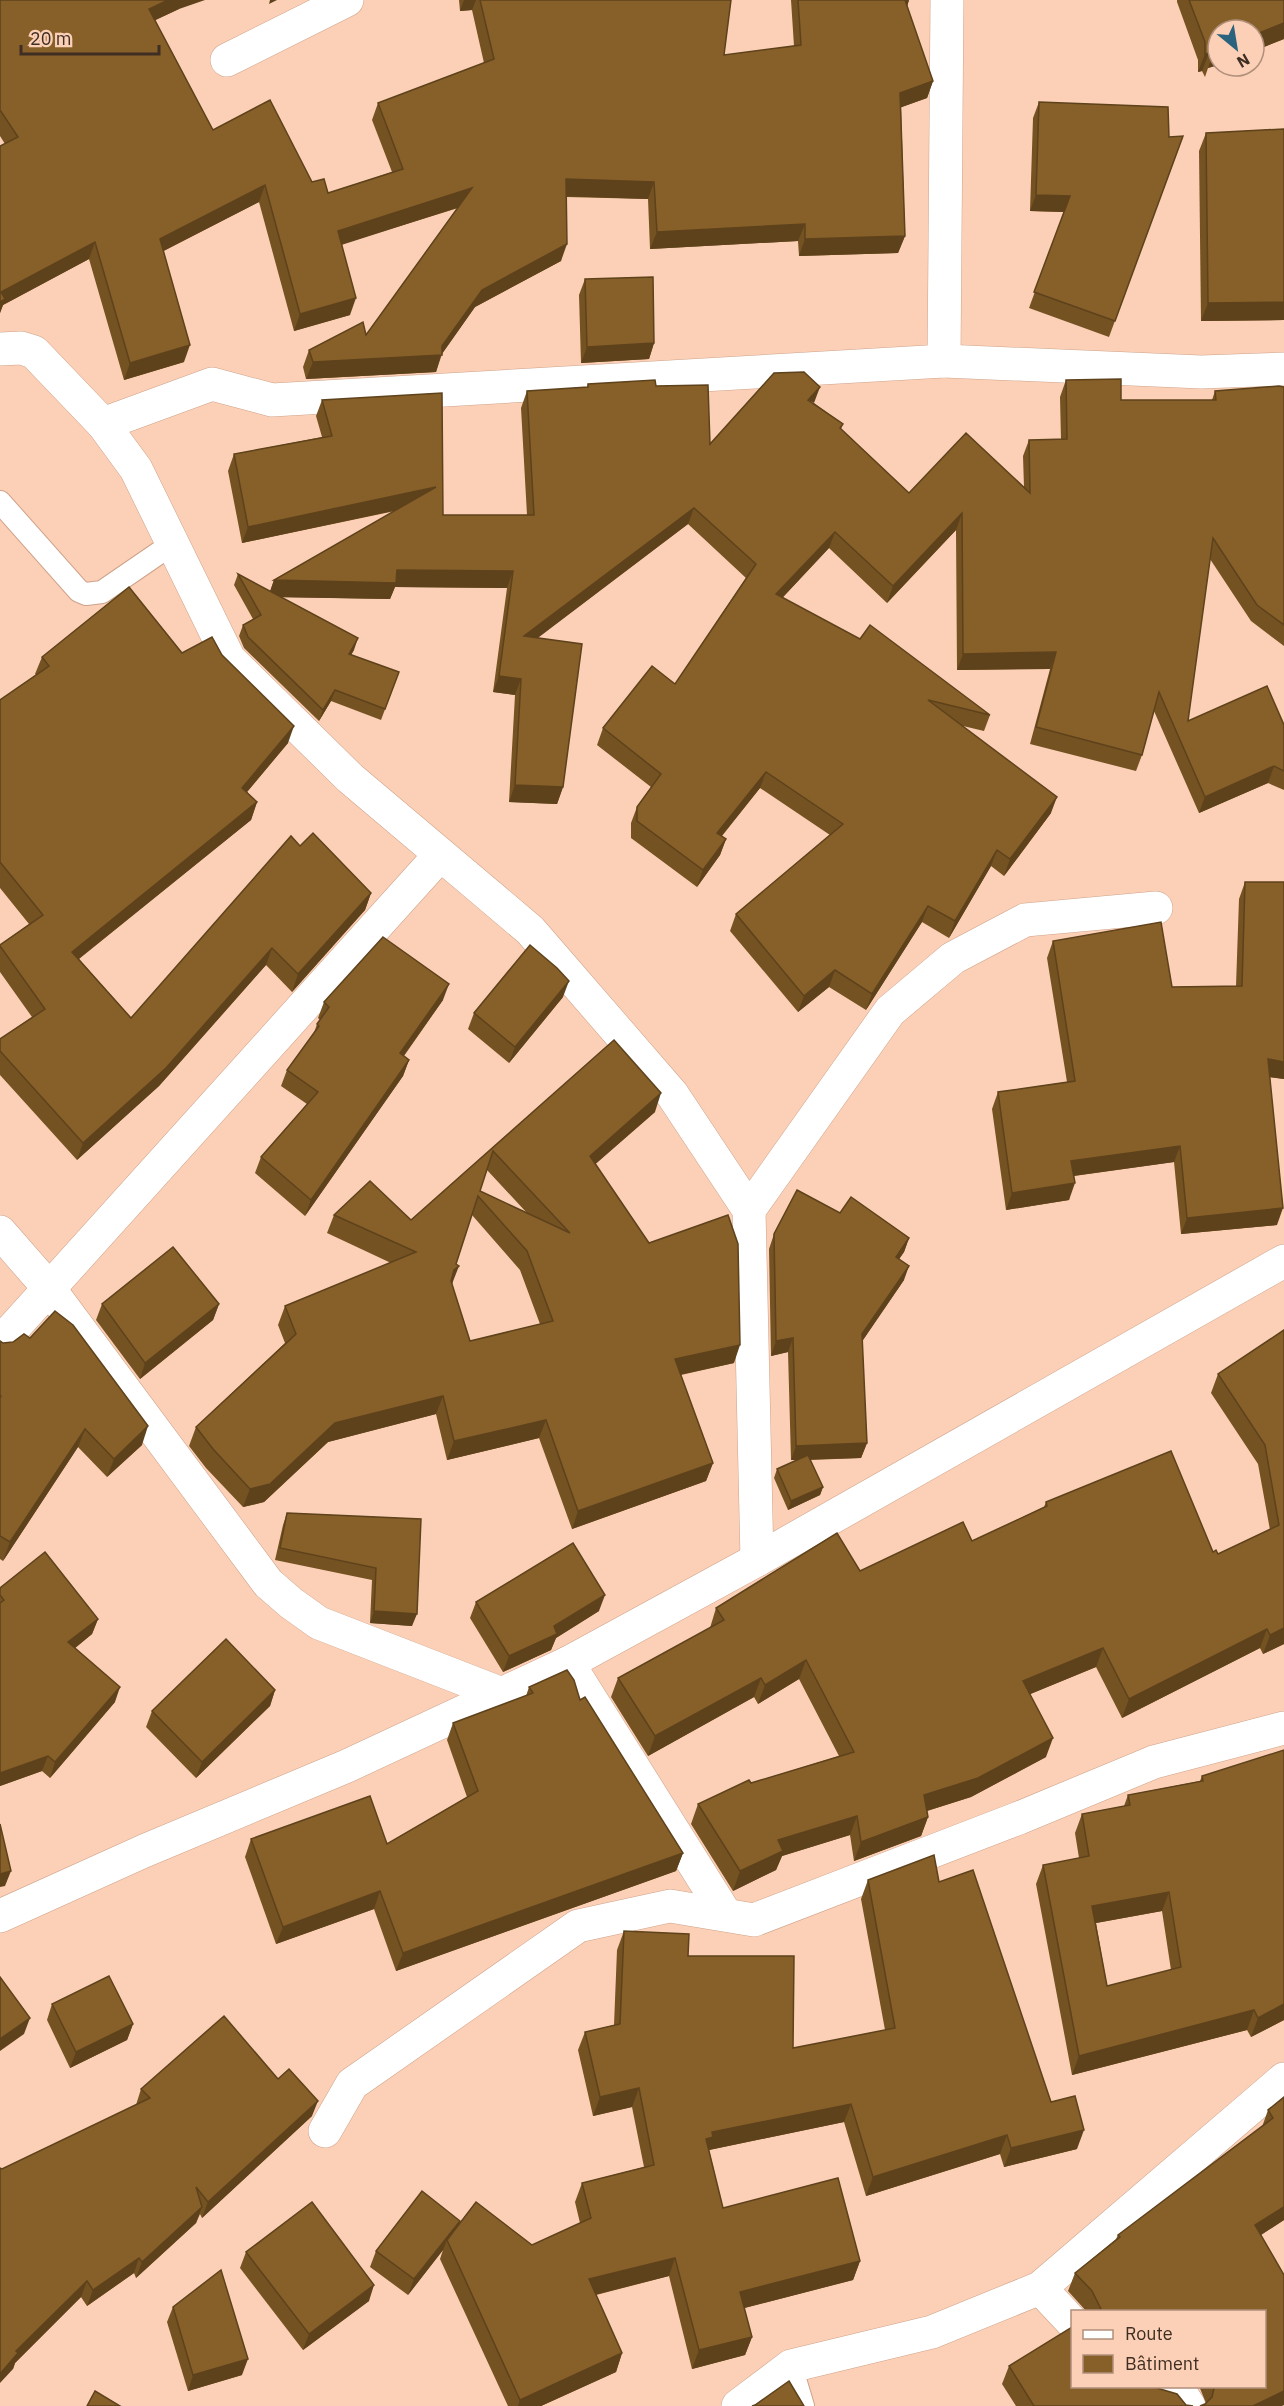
<svg xmlns="http://www.w3.org/2000/svg" width="1284" height="2406" font-family="'IBM Plex Sans',sans-serif">
	<rect width="100%" height="100%" fill="#fcd0b6"/>
	<g fill="none" stroke-linecap="round" stroke-linejoin="round">
		<g stroke="#cea38a" stroke-width="24">
			<g id="lane">
				<polyline points="0,502 79,591 86,594 102,592 172,544"/>
				<polyline points="791,2366 803,2406"/>
			</g>
		</g>
		<g stroke="#cea38a" stroke-width="34">
			<g id="street">
				<polyline points="947,0 944,361 1201,372 1284,369"/>
				<polyline points="227,60 347,0"/>
				<polyline points="0,349 21,348 34,352 103,424 136,469 229,659 350,778 530,930 672,1094 749,1210 757,1560"/>
				<polyline points="103,424 212,384 272,400 944,361"/>
				<polyline points="749,1210 890,1011 953,958 1025,920 1156,908"/>
				<polyline points="0,1232 48,1287 268,1583 291,1603 319,1623 502,1694"/>
				<polyline points="0,1343 440,855"/>
				<polyline points="568,1663 726,1915"/>
				<polyline points="0,1916 144,1851 347,1766 568,1663 757,1560 1284,1261"/>
				<polyline points="325,2131 352,2084 578,1926 670,1906 754,1920 1019,1818 1154,1762 1284,1728"/>
				<polyline points="1040,2288 1072,2322"/>
				<polyline points="1148,2386 1182,2395 1189,2406"/>
				<polyline points="738,2406 791,2366 932,2332 1040,2288 1284,2079"/>
			</g>
		</g>
		<use href="#lane" stroke="#fff" stroke-width="22"/>
		<use href="#street" stroke="#fff" stroke-width="33"/>
	</g>
	<g fill="#745222" fill-rule="evenodd">
		<polygon points="0,0 179,9 155,20 213,130 312,182 328,193 392,172 372,120 378,103 484,63 472,10 460,11 459,0 731,0 724,55 794,46 791,0 909,0 907,7 933,81 927,98 901,107 905,236 898,253 799,256 798,241 650,249 648,199 566,197 561,261 475,307 442,354 436,372 306,379 303,367 309,350 366,335 458,208 342,244 350,315 294,331 259,202 163,251 184,362 124,380 89,259 3,305 0,313 0,146 5,144 0,136"/>
		<polygon points="1177,0 1284,0 1284,39 1254,51 1254,30 1218,30 1218,65 1208,68 1205,77 1202,71 1198,72 1198,60 1177,2"/>
		<polygon points="1039,102 1169,137 1183,136 1109,337 1029,308 1064,212 1030,211 1033,118"/>
		<polygon points="1284,129 1284,320 1201,321 1199,151 1206,133"/>
		<polygon points="585,279 654,343 649,359 581,363 579,295"/>
		<polygon points="1066,380 1121,400 1212,400 1215,391 1284,387 1284,646 1251,621 1210,559 1188,721 1284,725 1284,790 1268,783 1199,813 1154,711 1142,755 1136,771 1030,744 1050,669 957,670 956,530 887,603 829,548 782,598 990,715 984,731 963,726 1051,813 1004,876 991,866 949,938 922,922 866,1010 829,987 798,1012 730,931 736,914 830,835 760,788 722,836 726,839 720,855 697,887 631,838 631,823 637,807 651,787 597,745 603,728 675,684 746,578 688,524 537,638 563,787 557,804 509,802 515,695 493,692 507,588 395,587 390,599 280,597 354,650 351,655 399,672 381,720 331,701 319,721 244,648 239,636 243,625 253,619 234,585 238,574 270,592 274,580 395,511 242,543 228,471 234,454 322,437 316,416 322,400 443,515 527,515 521,408 527,391 587,387 588,384 656,386 710,444 814,403 843,424 841,429 909,493 1024,487 1023,456 1029,440 1061,440 1060,397"/>
		<polygon points="182,653 222,655 288,743 247,792 257,802 251,820 79,959 131,1018 300,846 371,893 365,910 292,992 266,965 159,1086 77,1160 0,1075 0,1039 32,1017 0,972 0,945 29,924 0,888 0,700 36,675 35,674 42,657"/>
		<polygon points="1245,882 1284,1079 1269,1077 1277,1225 1181,1234 1174,1162 1074,1176 1069,1200 1006,1210 992,1109 998,1092 1067,1082 1047,958 1053,941 1172,987 1236,986 1239,899"/>
		<polygon points="563,997 509,1063 468,1029 474,1013"/>
		<polygon points="443,1000 404,1056 409,1060 403,1076 305,1216 255,1173 261,1157 307,1104 281,1086 287,1070 314,1033 317,1024 320,1020 318,1018 324,1002"/>
		<path d="M614,1040L655,1112L595,1164L649,1243L734,1363L681,1375L713,1463L706,1481L572,1529L539,1438L447,1460L436,1414L328,1442L264,1502L243,1507L206,1468L189,1446L196,1427L285,1343L278,1325L285,1306L391,1263L327,1233L334,1215L411,1220ZM487,1170L527,1213L480,1191ZM472,1215L520,1270L540,1324L470,1341L452,1285L456,1264Z"/>
		<polygon points="840,1213 909,1238 904,1252 899,1259 904,1280 862,1341 867,1443 861,1458 810,1460 823,1487 820,1495 788,1510 774,1478 777,1469 798,1460 791,1460 788,1352 771,1356 769,1249 774,1234"/>
		<polygon points="102,1304 219,1304 213,1320 140,1379 96,1320"/>
		<polygon points="1284,1330 1284,1644 1263,1654 1260,1648 1122,1718 1096,1667 1030,1694 1046,1757 971,1797 927,1811 928,1817 921,1836 854,1861 850,1835 782,1856 776,1870 733,1891 691,1824 698,1804 751,1783 839,1756 799,1679 758,1704 754,1697 648,1756 611,1697 618,1678 710,1628 716,1608 972,1541 1044,1507 1046,1502 1213,1552 1218,1554 1270,1530 1258,1464 1211,1393 1218,1374"/>
		<polygon points="0,1341 142,1445 107,1477 78,1447 3,1561 0,1559"/>
		<polygon points="287,1513 421,1519 412,1626 370,1623 372,1580 275,1560 283,1525"/>
		<polygon points="0,1588 98,1619 92,1634 75,1648 115,1702 50,1778 42,1771 0,1786"/>
		<polygon points="476,1602 599,1611 556,1638 551,1650 503,1672 470,1618"/>
		<polygon points="529,1687 580,1700 683,1853 676,1871 396,1971 374,1909 276,1944 245,1857 251,1839 387,1844 467,1797 447,1740 453,1723 526,1696"/>
		<polygon points="275,1690 270,1706 196,1778 146,1727 152,1711"/>
		<path d="M1202,1776L1284,2020L1251,2037L1247,2030L1072,2075L1036,1884L1043,1865L1079,1858L1075,1833L1082,1814L1124,1806L1128,1795L1200,1781ZM1162,1911L1171,1970L1107,1986L1096,1923Z"/>
		<polygon points="868,1880 939,1882 1051,2102 1077,2149 1004,2167 1000,2154 866,2196 844,2122 709,2150 723,2208 860,2261 853,2280 744,2308 752,2337 745,2355 692,2369 669,2276 596,2295 622,2353 616,2372 541,2406 508,2406 440,2259 443,2250 408,2295 370,2267 376,2251 458,2226 532,2245 580,2223 575,2202 582,2183 644,2167 632,2107 593,2116 578,2050 585,2032 614,2025 617,1950 624,1931 688,1956 793,2048 885,2030 861,1899"/>
		<polygon points="52,2004 133,2024 127,2040 70,2068 47,2020"/>
		<polygon points="278,2079 312,2116 202,2218 200,2214 196,2223 136,2278 134,2273 87,2306 81,2297 15,2363 13,2369 2,2169 136,2105 141,2089"/>
		<polygon points="1284,2097 1284,2220 1261,2235 1284,2405 1205,2404 1206,2403 1199,2386 1264,2386 1264,2312 1087,2312 1068,2291 1075,2273 1116,2239 1118,2235 1262,2127 1268,2110"/>
		<polygon points="246,2252 369,2301 303,2350 240,2268"/>
		<polygon points="173,2307 242,2375 188,2391 167,2322"/>
		<polygon points="1009,2366 1072,2386 1193,2406 1016,2406 1002,2384"/>
	</g>
	<g fill="#5e421c">
		<polygon points="168,0 205,0 179,9 143,26 149,9"/>
		<polygon points="270,0 277,0 269,4"/>
		<polygon points="464,0 476,0 472,10 460,11"/>
		<polygon points="900,0 909,0 906,9"/>
		<polygon points="1284,23 1284,39 1254,51 1254,35"/>
		<polygon points="1218,49 1218,65 1208,68 1215,50"/>
		<polygon points="1209,53 1202,71 1198,72 1205,54"/>
		<polygon points="933,81 927,98 894,110 900,93"/>
		<polygon points="566,179 654,182 648,199 559,196"/>
		<polygon points="265,185 259,202 154,256 160,239"/>
		<polygon points="472,188 466,205 332,248 338,231"/>
		<polygon points="1036,195 1070,196 1064,212 1030,211"/>
		<polygon points="805,224 798,241 650,249 657,232"/>
		<polygon points="905,236 898,253 799,256 805,239"/>
		<polygon points="95,242 89,259 3,305 0,313 0,295 1,292"/>
		<polygon points="567,244 561,261 475,307 441,355 436,372 306,379 313,362 442,346 482,290"/>
		<polygon points="356,298 350,315 294,331 300,314"/>
		<polygon points="1284,302 1284,320 1201,321 1208,303"/>
		<polygon points="654,343 649,359 581,363 587,347"/>
		<polygon points="190,345 184,362 124,380 130,363"/>
		<polygon points="820,387 814,403 808,400"/>
		<polygon points="436,487 430,503 242,543 248,527"/>
		<polygon points="694,508 688,524 518,653 524,636"/>
		<polygon points="962,513 956,530 887,603 893,586"/>
		<polygon points="835,532 829,548 770,611 776,594"/>
		<polygon points="397,570 513,571 507,588 395,587 390,599 268,597 274,580"/>
		<polygon points="358,638 354,650 345,665 349,654"/>
		<polygon points="1056,652 1050,669 957,670 963,654"/>
		<polygon points="499,676 521,679 515,695 493,692"/>
		<polygon points="335,690 331,701 319,721 323,710"/>
		<polygon points="294,726 288,743 236,805 242,788"/>
		<polygon points="1274,766 1268,783 1199,813 1205,797"/>
		<polygon points="766,772 760,788 711,849 717,833"/>
		<polygon points="515,785 563,787 557,804 509,802"/>
		<polygon points="1057,797 1051,813 1004,876 1010,859"/>
		<polygon points="257,802 251,820 66,969 72,952"/>
		<polygon points="726,839 720,855 697,887 703,870"/>
		<polygon points="997,850 991,866 949,938 955,921"/>
		<polygon points="371,893 365,910 292,992 298,974"/>
		<polygon points="928,906 922,922 866,1010 872,994"/>
		<polygon points="272,948 266,965 159,1086 77,1160 83,1143"/>
		<polygon points="835,970 829,987 798,1012 804,996"/>
		<polygon points="569,981 563,997 509,1063 515,1047"/>
		<polygon points="449,984 443,1000 394,1069 400,1053"/>
		<polygon points="1268,1059 1284,1062 1284,1079 1262,1076"/>
		<polygon points="409,1060 403,1076 305,1216 311,1200"/>
		<polygon points="661,1093 655,1112 583,1175 590,1156"/>
		<polygon points="1180,1146 1174,1162 1065,1177 1071,1161"/>
		<polygon points="1075,1183 1069,1200 1006,1210 1012,1193"/>
		<polygon points="1283,1208 1277,1225 1181,1234 1187,1218"/>
		<polygon points="909,1238 904,1252 891,1271 896,1257"/>
		<polygon points="459,1266 452,1284 448,1288 454,1270"/>
		<polygon points="909,1266 904,1280 857,1349 862,1334"/>
		<polygon points="219,1304 213,1320 140,1379 145,1363"/>
		<polygon points="793,1338 788,1352 771,1356 776,1341"/>
		<polygon points="740,1345 734,1363 669,1377 675,1359"/>
		<polygon points="443,1396 436,1414 328,1442 264,1502 243,1507 250,1489 335,1423"/>
		<polygon points="546,1420 539,1438 447,1460 454,1441"/>
		<polygon points="148,1426 142,1445 107,1477 114,1459"/>
		<polygon points="85,1429 78,1447 3,1561 10,1542"/>
		<polygon points="867,1443 861,1458 791,1460 796,1446"/>
		<polygon points="713,1463 706,1481 572,1529 578,1511"/>
		<polygon points="823,1487 820,1495 788,1510 791,1501"/>
		<polygon points="605,1595 599,1611 556,1638 551,1650 503,1672 509,1656 554,1626"/>
		<polygon points="374,1611 417,1614 412,1626 370,1623"/>
		<polygon points="98,1619 92,1634 63,1658 68,1642"/>
		<polygon points="1284,1628 1284,1644 1263,1654 1270,1635"/>
		<polygon points="1267,1629 1260,1648 1122,1718 1129,1699"/>
		<polygon points="1103,1648 1096,1667 1016,1700 1023,1681"/>
		<polygon points="806,1660 799,1679 758,1704 765,1685"/>
		<polygon points="761,1678 754,1697 648,1756 655,1736"/>
		<polygon points="120,1687 115,1702 50,1778 55,1762"/>
		<polygon points="275,1690 270,1706 196,1778 202,1762"/>
		<polygon points="1053,1738 1046,1757 971,1797 917,1814 924,1795"/>
		<polygon points="48,1756 42,1771 0,1786 0,1773"/>
		<polygon points="857,1816 850,1835 782,1856 776,1870 733,1891 740,1871 778,1840"/>
		<polygon points="928,1817 921,1836 854,1861 861,1842"/>
		<polygon points="683,1853 676,1871 396,1971 403,1953"/>
		<polygon points="11,1871 5,1886 0,1887 0,1874"/>
		<polygon points="380,1891 374,1909 276,1944 283,1927"/>
		<polygon points="1169,1892 1162,1911 1085,1925 1092,1906"/>
		<polygon points="1284,2004 1284,2020 1251,2037 1258,2018"/>
		<polygon points="1254,2010 1247,2030 1072,2075 1079,2056"/>
		<polygon points="30,2018 24,2034 0,2051 0,2039"/>
		<polygon points="133,2024 127,2040 70,2068 76,2052"/>
		<polygon points="639,2088 632,2107 593,2116 600,2097"/>
		<polygon points="318,2101 312,2116 202,2218 208,2202"/>
		<polygon points="851,2104 844,2122 709,2150 706,2139 712,2132"/>
		<polygon points="1084,2130 1077,2149 1004,2167 1011,2148"/>
		<polygon points="1007,2135 1000,2154 866,2196 873,2177"/>
		<polygon points="202,2207 196,2223 136,2278 142,2262"/>
		<polygon points="1284,2207 1284,2220 1248,2243 1255,2225"/>
		<polygon points="460,2221 454,2237 447,2240 443,2250 408,2295 414,2279"/>
		<polygon points="139,2258 134,2273 87,2306 93,2290"/>
		<polygon points="675,2258 669,2276 582,2298 589,2279"/>
		<polygon points="860,2261 853,2280 733,2311 740,2292"/>
		<polygon points="87,2281 81,2297 15,2363 13,2369 0,2383 0,2374 16,2351"/>
		<polygon points="374,2285 369,2301 303,2350 309,2334"/>
		<polygon points="752,2337 745,2355 692,2369 699,2350"/>
		<polygon points="622,2353 616,2372 541,2406 518,2406 520,2400"/>
		<polygon points="248,2359 242,2375 188,2391 193,2375"/>
		<polygon points="1284,2391 1284,2405 1282,2406 1253,2406"/>
	</g>
	<g fill="#875f28" stroke="#5e421c" stroke-width="1.5" fill-rule="evenodd">
		<polygon points="0,0 168,0 149,9 213,130 270,100 312,182 324,179 328,193 403,169 378,103 494,59 480,0 731,0 724,55 801,45 798,0 905,0 933,81 900,93 905,236 805,239 805,224 657,232 654,182 566,179 567,244 482,290 442,346 442,355 313,362 309,350 363,322 366,335 472,188 338,231 356,298 300,314 265,185 160,239 190,345 130,363 95,242 1,292 5,299 0,302 0,146 18,137 0,110"/>
		<polygon points="1189,0 1284,0 1284,23 1254,35 1254,30 1218,30 1218,49 1215,50 1211,59 1209,53 1205,54 1205,42"/>
		<polygon points="1039,102 1168,107 1169,137 1183,136 1115,321 1034,292 1070,196 1036,195"/>
		<polygon points="1284,129 1284,302 1208,303 1206,133"/>
		<polygon points="653,277 654,343 587,347 585,279"/>
		<polygon points="804,372 820,387 808,400 843,424 840,428 909,493 966,433 1030,493 1029,440 1067,439 1066,380 1121,379 1121,400 1216,400 1215,391 1279,386 1284,387 1284,625 1257,605 1213,538 1188,721 1267,686 1284,725 1284,771 1274,766 1205,797 1159,692 1142,755 1036,727 1056,652 963,654 962,513 893,586 835,532 776,594 860,639 870,625 990,715 928,700 1057,797 1010,859 997,850 955,921 928,906 872,994 835,970 804,996 736,914 843,824 766,772 717,833 726,839 703,870 637,821 637,807 661,774 603,728 652,666 675,684 756,564 694,508 524,636 582,644 563,787 515,785 521,679 499,676 513,571 397,570 396,583 274,580 436,487 248,527 234,454 332,436 322,400 442,393 443,515 534,515 527,391 588,387 588,384 655,380 656,386 708,385 710,444 774,373"/>
		<polygon points="238,574 358,638 349,654 399,672 385,709 335,690 323,710 248,637 243,625 261,615"/>
		<polygon points="129,587 182,653 212,637 222,655 294,726 242,788 257,802 72,952 131,1018 291,836 300,846 313,833 371,893 298,974 272,948 166,1068 83,1143 0,1051 0,1039 45,1009 0,946 0,945 43,915 0,862 0,700 49,666 42,657"/>
		<polygon points="1245,882 1284,882 1284,1062 1268,1059 1283,1208 1187,1218 1180,1146 1071,1161 1075,1183 1012,1193 998,1092 1075,1081 1053,941 1161,922 1172,987 1242,986"/>
		<polygon points="383,937 449,984 400,1053 409,1060 311,1200 261,1157 318,1092 287,1070 319,1026 317,1024 329,1007 324,1002"/>
		<polygon points="530,945 557,968 569,981 515,1047 474,1013"/>
		<path d="M614,1040L661,1093L590,1156L649,1243L728,1215L738,1244L740,1345L675,1359L713,1463L578,1511L546,1420L454,1441L443,1396L335,1423L270,1484L250,1489L213,1449L196,1427L296,1334L285,1306L416,1252L334,1215L370,1181L411,1220ZM493,1151L570,1233L480,1191ZM478,1196L527,1251L553,1321L470,1341L451,1281L454,1270L459,1266L456,1264Z"/>
		<polygon points="797,1190 840,1213 851,1197 909,1238 896,1257 909,1266 862,1334 867,1443 796,1446 793,1338 776,1341 774,1234"/>
		<polygon points="173,1247 219,1304 145,1363 102,1304"/>
		<polygon points="55,1311 73,1325 148,1426 114,1459 85,1429 10,1542 0,1536 0,1398 1,1396 0,1395 0,1341 3,1343 13,1342 24,1334 30,1338"/>
		<polygon points="1284,1330 1284,1628 1270,1635 1267,1629 1129,1699 1103,1648 1023,1681 1053,1738 978,1778 924,1795 928,1817 861,1842 857,1816 778,1840 783,1851 740,1871 698,1804 749,1780 751,1783 854,1752 806,1660 765,1685 761,1678 655,1736 618,1678 724,1620 716,1608 837,1533 860,1571 963,1522 972,1541 1047,1506 1046,1502 1171,1451 1213,1552 1216,1550 1218,1554 1279,1525 1265,1445 1218,1374"/>
		<polygon points="808,1455 823,1487 791,1501 777,1469"/>
		<polygon points="287,1513 421,1519 417,1614 374,1611 376,1568 280,1548"/>
		<polygon points="573,1543 605,1595 554,1626 557,1634 509,1656 476,1602"/>
		<polygon points="45,1552 98,1619 68,1642 120,1687 55,1762 48,1756 0,1773 0,1603 4,1600 0,1595 0,1588"/>
		<polygon points="226,1639 275,1690 202,1762 152,1711"/>
		<polygon points="567,1670 574,1680 580,1700 585,1697 683,1853 403,1953 380,1891 283,1927 251,1839 370,1796 387,1844 478,1791 453,1723 533,1693 529,1687"/>
		<path d="M1284,1750V2004L1258,2018L1254,2010L1079,2056L1043,1865L1089,1856L1082,1814L1130,1805L1128,1795L1203,1781L1202,1776ZM1169,1892L1181,1967L1107,1986L1092,1906Z"/>
		<polygon points="0,1824 11,1871 0,1874"/>
		<polygon points="934,1855 939,1882 973,1870 1051,2102 1075,2096 1084,2130 1011,2148 1007,2135 873,2177 851,2104 712,2132 713,2137 706,2139 723,2208 838,2178 860,2261 740,2292 752,2337 699,2350 675,2258 589,2279 622,2353 520,2400 447,2240 476,2202 532,2245 591,2218 582,2183 654,2165 639,2088 600,2097 585,2032 620,2024 624,1931 689,1934 688,1956 794,1956 793,2048 895,2028 868,1880"/>
		<polygon points="109,1976 133,2024 76,2052 52,2004"/>
		<polygon points="0,1977 30,2018 0,2039"/>
		<polygon points="224,2016 278,2079 289,2069 318,2101 208,2202 196,2187 202,2207 142,2262 139,2258 93,2290 87,2281 16,2351 18,2353 0,2374 0,2168 2,2169 150,2098 141,2089"/>
		<polygon points="1284,2097 1284,2207 1255,2225 1284,2275 1284,2391 1253,2406 1200,2406 1205,2404 1212,2397 1214,2388 1213,2386 1264,2386 1264,2312 1098,2312 1101,2309 1092,2291 1075,2273 1120,2237 1118,2235 1273,2118 1268,2110"/>
		<polygon points="422,2191 460,2221 414,2279 376,2251"/>
		<polygon points="312,2202 374,2285 309,2334 246,2252"/>
		<polygon points="221,2270 248,2359 193,2375 173,2307"/>
		<polygon points="1072,2327 1072,2386 1150,2386 1177,2394 1186,2405 1193,2406 1034,2406 1009,2366"/>
		<polygon points="789,2381 804,2406 752,2406 755,2405"/>
		<polygon points="95,2391 120,2406 87,2406"/>
	</g>
	<rect x="1071" y="2310" width="195" height="78" fill="#fcd0b6" stroke="#b08f7b" stroke-width="1.5"/>
	<rect x="1083" y="2330" width="30" height="9" fill="#ffffff" stroke="#b08f7b" stroke-width="1.5"/>
	<text x="1125" y="2340" font-size="18" fill="#3f2e23">Route</text>
	<rect x="1083" y="2355" width="30" height="18" fill="#875f28" stroke="#b08f7b" stroke-width="1.5"/>
	<text x="1125" y="2370" font-size="18" fill="#3f2e23">Bâtiment</text>
	<g transform="translate(1236 48) rotate(150)"><circle r="28" fill="#fcd0b6" stroke="#b08f7b" stroke-width="1.5"/>
	<path d="M0-4.5L10 22L0 15L-10 22Z" fill="#2b627d"/>
	<text y="-9" font-size="16" font-weight="bold" text-anchor="middle" fill="#3f2e23">N</text>
	</g>
	<path d="M21 45v9h138v-9" fill="none" stroke="#3f2e23" stroke-width="3"/>
	<text x="30" y="45" font-size="18" fill="#3f2e23" stroke="#fcd0b6" stroke-width="4.5" paint-order="stroke">20 m</text>
</svg>
